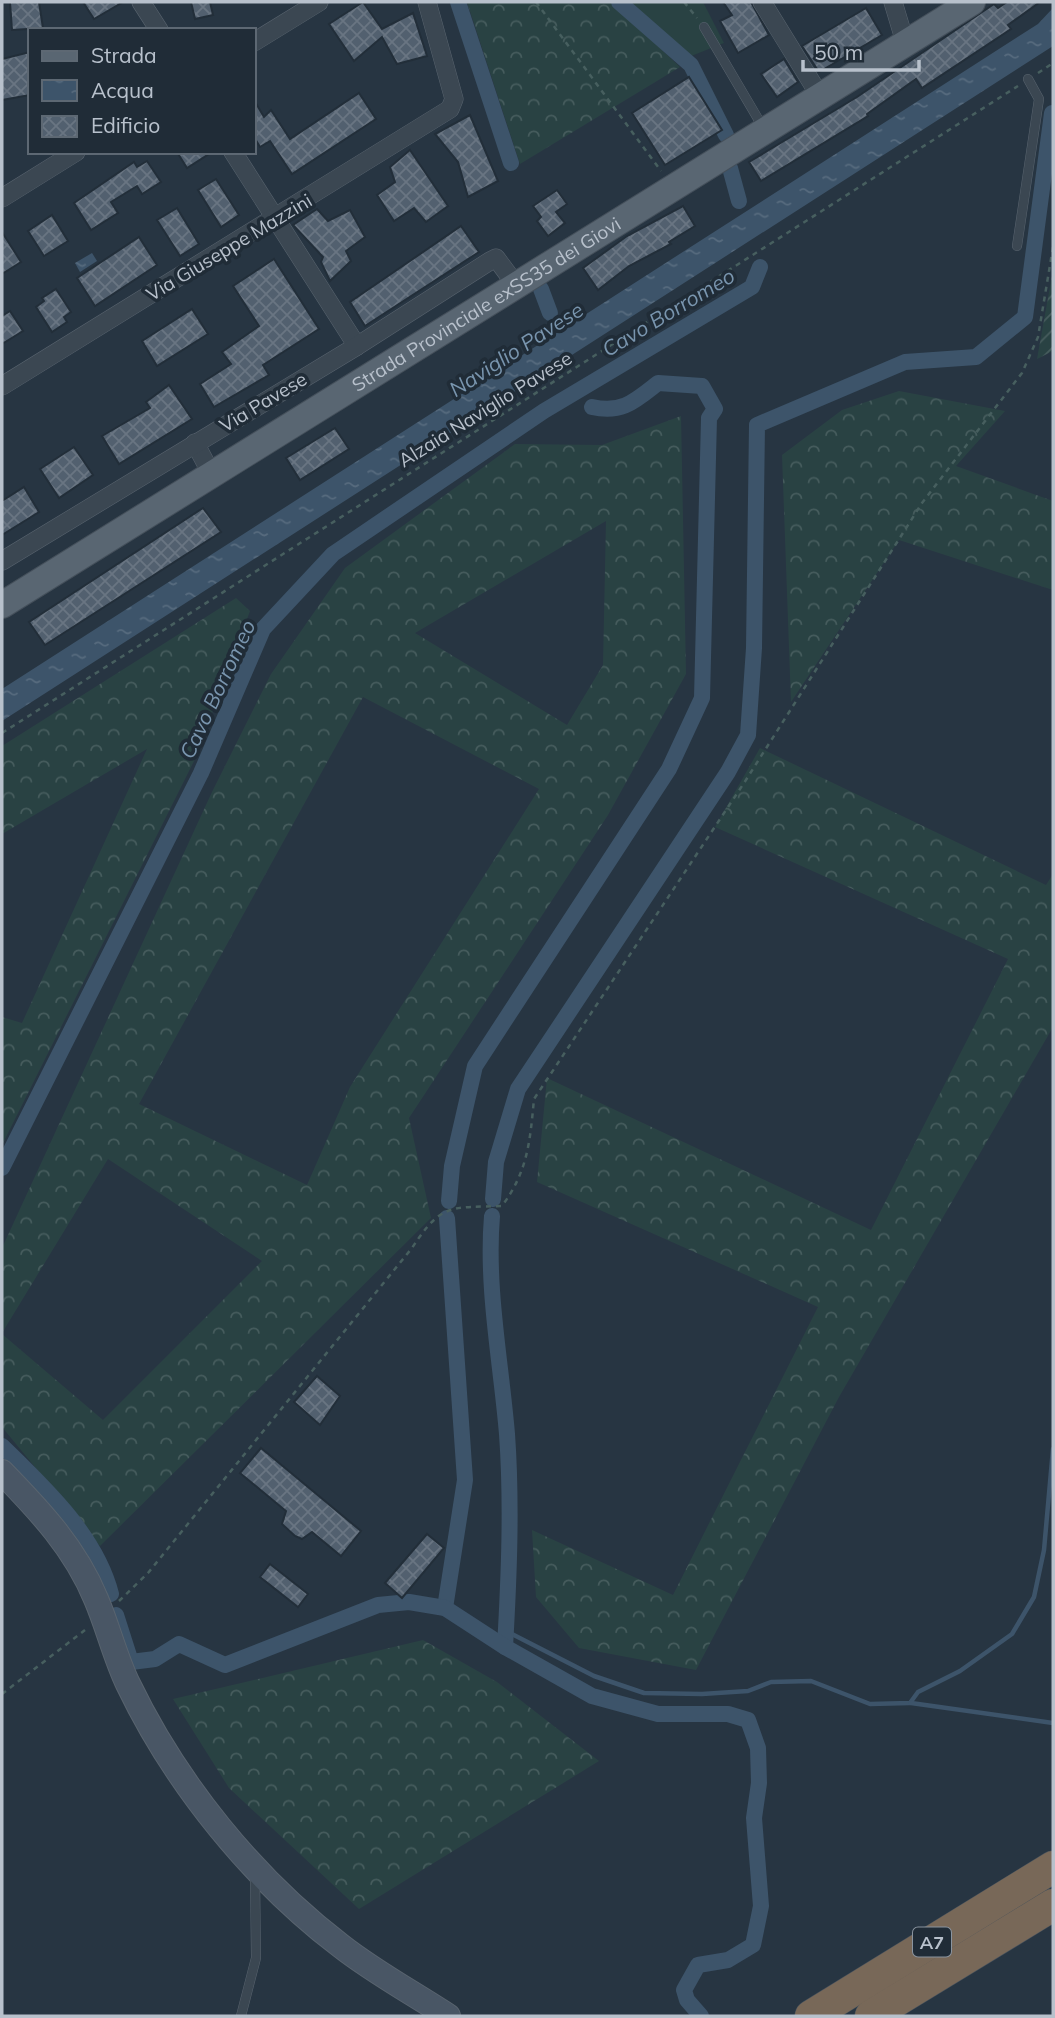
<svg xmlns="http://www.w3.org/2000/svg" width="1055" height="2018" font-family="Mulish,sans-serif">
	<defs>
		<pattern id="forest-crowns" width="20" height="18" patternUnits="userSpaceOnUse" patternTransform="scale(1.75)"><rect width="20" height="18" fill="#294243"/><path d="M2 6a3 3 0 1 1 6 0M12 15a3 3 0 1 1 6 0" fill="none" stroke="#465c5d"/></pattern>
		<pattern id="garden-furrows" width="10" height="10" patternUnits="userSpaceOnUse" patternTransform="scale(1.75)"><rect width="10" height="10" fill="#294243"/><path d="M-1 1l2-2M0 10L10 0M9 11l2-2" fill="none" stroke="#465c5d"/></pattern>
		<pattern id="water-ripples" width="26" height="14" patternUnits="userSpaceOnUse" patternTransform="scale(1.75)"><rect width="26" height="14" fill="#3d546a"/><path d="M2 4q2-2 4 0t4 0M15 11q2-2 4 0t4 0" fill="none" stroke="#576b7e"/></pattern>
		<pattern id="building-cross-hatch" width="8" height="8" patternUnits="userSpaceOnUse" patternTransform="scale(1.75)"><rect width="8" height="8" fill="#52606f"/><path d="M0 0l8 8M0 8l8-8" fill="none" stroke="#697582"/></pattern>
	</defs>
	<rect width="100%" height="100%" fill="#273542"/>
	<polygon fill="#294243" points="629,2 703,2 724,43 689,57"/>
	<g fill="url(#forest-crowns)" fill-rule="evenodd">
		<polygon points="467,2 611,2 680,67 520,164"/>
		<polygon points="899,391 1005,411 956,466 1053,501 1053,590 899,540 791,702 782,455 842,410"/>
		<path d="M681,416L686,674L608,815L409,1118L431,1218L100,1546L2,1427V1334L103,1420L262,1261L108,1159L2,1333V1248L212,792L271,674L345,568L515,444L602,445ZM606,521L603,665L567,725L415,633ZM363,697L539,789L350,1087L307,1185L139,1104Z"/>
		<polygon points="236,598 250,611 195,759 2,1145 2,1017 22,1023 147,749 2,834 2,746"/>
		<polygon points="760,748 1046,885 1053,874 1053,1027 839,1397 696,1670 579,1648 536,1597 532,1530 673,1595 818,1307 537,1182 547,1078 871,1230 1008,959 715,827"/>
		<polygon points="423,1640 497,1682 599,1761 359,1909 229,1788 173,1699"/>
	</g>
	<polygon fill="url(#garden-furrows)" points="1053,270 1053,351 1037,359"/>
	<g fill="url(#water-ripples)">
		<polygon points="1053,8 1053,46 2,721 2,689 1038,24"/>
		<polygon points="92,253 97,261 80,272 75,263"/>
	</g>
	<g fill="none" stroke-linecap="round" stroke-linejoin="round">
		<g stroke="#3d546a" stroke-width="4.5">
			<polyline points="506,1631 594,1676 644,1693 702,1694 748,1691 771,1682 811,1681 870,1704 910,1703 918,1692 960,1671 1012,1634 1034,1597 1044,1550 1053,1449"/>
			<polyline points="911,1703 1053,1723"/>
		</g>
		<g stroke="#3d546a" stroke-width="16">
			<polyline points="458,2 511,163"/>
			<polyline points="619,2 691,65 726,135"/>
			<polyline points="730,168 739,201"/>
			<polyline points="541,289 550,313"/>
			<polyline points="2,1168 201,773 263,629 333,554 544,411 752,287 760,267"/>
			<polyline points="493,1199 496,1162 518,1089 728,772 748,735 754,648 757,425 905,362 976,357 1025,317 1052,113"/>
			<path d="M449,1201L452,1166L475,1066L669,769L702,698L709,418L715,409L702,386L658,383C635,401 622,414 592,407"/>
			<path d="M492,1216C486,1288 501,1362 507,1434C512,1504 509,1577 505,1647"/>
			<path d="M2,1446C44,1487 96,1535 111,1594"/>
			<polyline points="445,1608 465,1480 447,1218"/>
			<polyline points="116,1615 131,1662 155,1659 179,1644 225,1665 378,1605 409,1602 445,1608 505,1647 592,1696 658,1714 728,1714 748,1720 758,1748 759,1783 754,1818 761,1906 753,1945 728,1960 698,1965 684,1990 687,2000 701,2016"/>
		</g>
	</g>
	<g fill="url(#building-cross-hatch)" stroke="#222e39" stroke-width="2">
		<polygon points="10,2 39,2 43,28 12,30"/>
		<polygon points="83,2 123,2 94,19"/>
		<polygon points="191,2 210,2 213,15 195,19"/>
		<polygon points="363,2 382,29 413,13 427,56 397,64 382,37 354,61 329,24"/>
		<polygon points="723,2 751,2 769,35 738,53 720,21 732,15"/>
		<polygon points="1007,2 1040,2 1008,25 1011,29 922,88 916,79 867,114 868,116 761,181 749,162 857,97 994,4 998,8"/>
		<polygon points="866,8 882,35 819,72 802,46"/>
		<polygon points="30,52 30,95 2,100 2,59"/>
		<polygon points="784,59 798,82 777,97 761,74"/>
		<polygon points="689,77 722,130 665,165 632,113"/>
		<polygon points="359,93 376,119 292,174 270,141 260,147 254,137 254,100 264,117 271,110 290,139"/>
		<polygon points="470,115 498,181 468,197 458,162 435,134"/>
		<polygon points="410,150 448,206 426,222 414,208 394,221 377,195 395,182 390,167"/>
		<polygon points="177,152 212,152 187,168"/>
		<polygon points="147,161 161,182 142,194 137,186 111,202 118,213 91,230 74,203 134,162 137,167"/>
		<polygon points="216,179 239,215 221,227 198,190"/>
		<polygon points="557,190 567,204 556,212 565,223 548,236 537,221 541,217 533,206"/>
		<polygon points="683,206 695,226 669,242 671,244 629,266 598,290 583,268 627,236"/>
		<polygon points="177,208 199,244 180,256 157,220"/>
		<polygon points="317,209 328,221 350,210 365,237 346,251 351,261 330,281 321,262 323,257 293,225"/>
		<polygon points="52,215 68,241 44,256 28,231"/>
		<polygon points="461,226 479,252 365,326 350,302"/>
		<polygon points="2,232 21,262 2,274"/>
		<polygon points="139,237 157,265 95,306 77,278"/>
		<polygon points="274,259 319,329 263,365 269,375 214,407 200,384 231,364 222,352 259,326 233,286"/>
		<polygon points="56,289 71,312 64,317 67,322 52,332 36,307 44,301 42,298"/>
		<polygon points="192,309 208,334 157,366 142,341"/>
		<polygon points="10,311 23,331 2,344 2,316"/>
		<polygon points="169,385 192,419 119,464 102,436 150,408 146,402"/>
		<polygon points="335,428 349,449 300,480 286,458"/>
		<polygon points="74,447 93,475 59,498 40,469"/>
		<polygon points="24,487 39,512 2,535 2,501"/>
		<polygon points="203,508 221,532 45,645 29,622"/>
		<polygon points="317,1376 340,1396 320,1425 294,1402"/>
		<polygon points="261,1448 361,1531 341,1556 312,1532 302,1539 295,1536 282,1524 286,1511 240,1473"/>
		<polygon points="427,1534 444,1548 402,1598 385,1583"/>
		<polygon points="270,1564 308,1594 298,1607 260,1577"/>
	</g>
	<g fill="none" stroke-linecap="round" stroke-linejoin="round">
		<g stroke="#59646f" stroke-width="10">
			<g id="lane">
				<polyline points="704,27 764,129"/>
				<polyline points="1017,246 1039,99 1028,79"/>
				<polyline points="241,2016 256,1958 255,1875"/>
			</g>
		</g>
		<g stroke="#59646f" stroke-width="19">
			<g id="street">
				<polyline points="141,2 159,30"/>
				<polyline points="762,2 820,96"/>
				<polyline points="893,2 905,42"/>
				<polyline points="254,42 319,2"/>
				<polyline points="233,152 357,346"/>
				<polyline points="2,198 76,152"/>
				<polyline points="2,386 450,109 454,99 427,2"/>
				<polyline points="195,443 212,475"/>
				<polyline points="2,561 357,346 490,261 496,258 516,285"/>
			</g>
		</g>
		<g stroke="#59646f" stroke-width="26">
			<path id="secondary" d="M2,1472C40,1511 75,1548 96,1599C108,1627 115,1657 128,1684C176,1784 253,1879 341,1946C374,1972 413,1993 448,2016"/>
		</g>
		<g stroke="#45505b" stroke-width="28">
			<g id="primary">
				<path id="s1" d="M2,605L972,2"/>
			</g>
		</g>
		<g stroke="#46515c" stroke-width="33">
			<g id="highway">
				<polyline points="811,2016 1053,1867"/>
				<polyline points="871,2016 1053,1905"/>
			</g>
		</g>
		<g stroke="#475f5f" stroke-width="2.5" stroke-dasharray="5 5" stroke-linecap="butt">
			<polyline points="536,2 661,171"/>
			<polyline points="684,2 697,18"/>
			<polyline points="1038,73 1053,63"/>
			<polyline points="2,733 1018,86"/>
			<path d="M119,1601L148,1573L412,1248C442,1202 451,1208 502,1206C528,1171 530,1141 534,1099L744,783L922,503L1022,373L1038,337L1053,247"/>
			<polyline points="2,1694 85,1630"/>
		</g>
		<use href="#lane" stroke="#3b4752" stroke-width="9"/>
		<use href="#street" stroke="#3b4752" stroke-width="18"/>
		<use href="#secondary" stroke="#495665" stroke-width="24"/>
		<use href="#primary" stroke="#596672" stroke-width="26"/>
		<use href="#highway" stroke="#786858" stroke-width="32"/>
	</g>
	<g text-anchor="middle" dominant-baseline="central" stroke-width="7" stroke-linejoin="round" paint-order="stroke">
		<rect fill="#202c37" stroke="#8a949f" stroke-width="2" x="913" y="1927.5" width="38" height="29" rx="5"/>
		<g font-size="18" font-weight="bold" fill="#b8c1cc">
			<text x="932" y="1942">A7</text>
		</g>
		<g font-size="19" fill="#b8c1cc" stroke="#202c37">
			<text transform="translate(229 247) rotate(-31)">Via Giuseppe Mazzini</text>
			<text stroke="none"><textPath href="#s1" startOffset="570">Strada Provinciale exSS35 dei Giovi</textPath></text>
			<text transform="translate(263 402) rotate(-31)">Via Pavese</text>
			<text transform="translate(485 409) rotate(-32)">Alzaia Naviglio Pavese</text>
		</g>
		<g font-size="21" font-style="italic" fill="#7995ae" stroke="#202c37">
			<text transform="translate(668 312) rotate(-31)">Cavo Borromeo</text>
			<text transform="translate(516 349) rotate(-33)">Naviglio Pavese</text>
			<text transform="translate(217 689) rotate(-65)">Cavo Borromeo</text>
		</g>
	</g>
	<rect width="1055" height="2018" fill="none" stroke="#b8c1cc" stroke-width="7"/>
	<rect x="28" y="28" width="228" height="126" fill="#202c37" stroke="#5d6873" stroke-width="2"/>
	<rect x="42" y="51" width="35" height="10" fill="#596672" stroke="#5d6873" stroke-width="2"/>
	<text x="91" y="63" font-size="21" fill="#b8c1cc">Strada</text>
	<rect x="42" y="80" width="35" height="21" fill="url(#water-ripples)" stroke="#5d6873" stroke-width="2"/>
	<text x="91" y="98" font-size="21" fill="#b8c1cc">Acqua</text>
	<rect x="42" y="116" width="35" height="21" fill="url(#building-cross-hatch)" stroke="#5d6873" stroke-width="2"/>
	<text x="91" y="133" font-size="21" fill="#b8c1cc">Edificio</text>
	<path d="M803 60v10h116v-10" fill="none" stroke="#b8c1cc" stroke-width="3.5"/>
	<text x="814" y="60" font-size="21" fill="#b8c1cc" stroke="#202c37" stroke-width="5" paint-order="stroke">50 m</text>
</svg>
